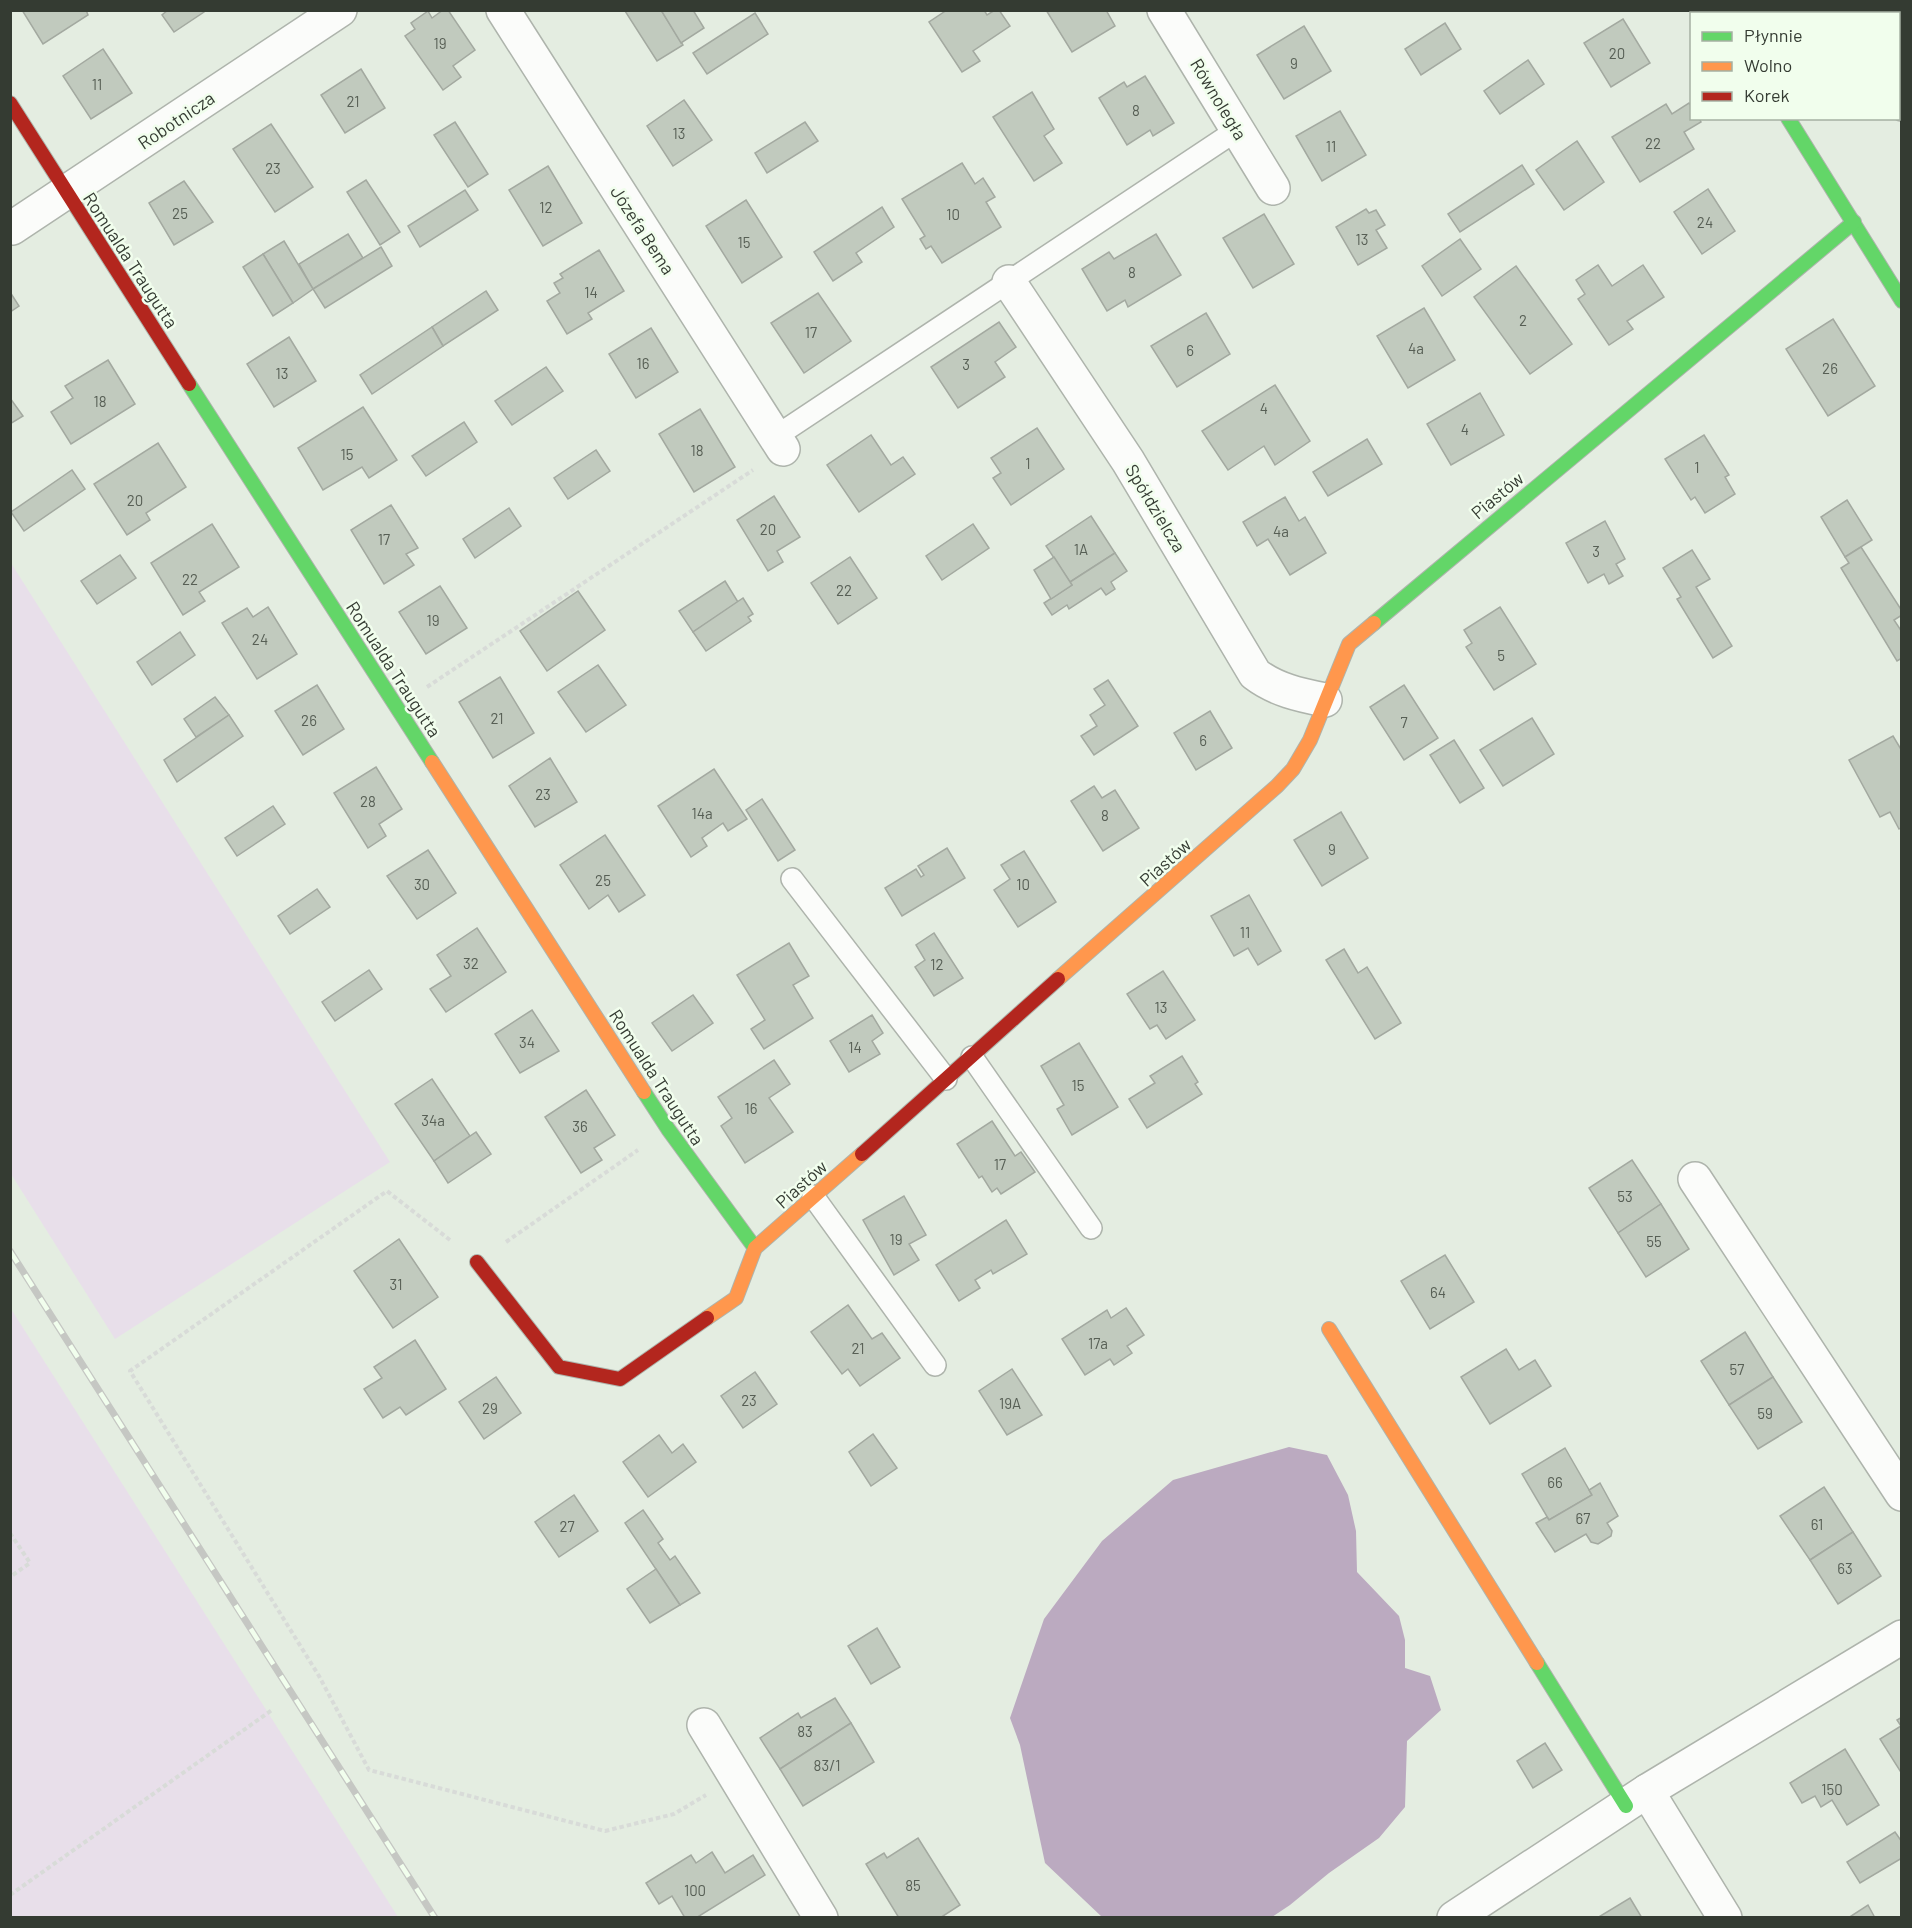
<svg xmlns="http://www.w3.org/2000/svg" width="1912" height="1928" font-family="Barlow,sans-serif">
	<rect width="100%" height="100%" fill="#e4ede1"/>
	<g fill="#e8dfea">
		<polygon points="11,563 390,1162 115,1339 11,1174"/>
		<polygon points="11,1309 398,1917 11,1917"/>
	</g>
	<polygon fill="#bbaac0" points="1289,1447 1327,1455 1348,1495 1356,1531 1357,1572 1399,1616 1405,1640 1405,1668 1430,1676 1441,1710 1407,1741 1405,1807 1379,1838 1329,1873 1290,1905 1272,1917 1102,1917 1045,1863 1020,1745 1010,1718 1044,1619 1102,1541 1173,1480"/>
	<g fill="#c1cabe" stroke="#a3a9a0" stroke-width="1.5">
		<polygon points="22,10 86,10 88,15 43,44"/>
		<polygon points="168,10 203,10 204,12 174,32 162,15"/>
		<polygon points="443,10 448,10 475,50 453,66 461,77 443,90 405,36 415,29 411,23 428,11 432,18"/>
		<polygon points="661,10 683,45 657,61 625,11"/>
		<polygon points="661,10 693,10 704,28 681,43"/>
		<polygon points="947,10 984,10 987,15 995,10 999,10 1010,26 973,51 980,61 962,72 929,22"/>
		<polygon points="1046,10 1106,10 1115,26 1072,52"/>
		<polygon points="755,13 768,34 707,74 693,53"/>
		<polygon points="1623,19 1650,63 1611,87 1584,43"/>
		<polygon points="1445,23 1461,49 1421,75 1405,49"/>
		<polygon points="1304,26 1331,71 1284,99 1257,55"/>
		<polygon points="103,49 132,93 91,119 63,76"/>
		<polygon points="1528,60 1544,84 1500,114 1484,91"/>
		<polygon points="361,69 385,108 345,133 321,95"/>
		<polygon points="1145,76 1174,123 1153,136 1150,130 1127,145 1099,98 1124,82 1127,87"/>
		<polygon points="1032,92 1054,129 1044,136 1062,163 1034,181 993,117"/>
		<polygon points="684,100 712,140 673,166 647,126"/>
		<polygon points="1689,103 1692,107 1692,118 1699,118 1701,122 1684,132 1694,149 1640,182 1612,137 1666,104 1672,114"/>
		<polygon points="1340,111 1366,155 1322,181 1296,136"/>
		<polygon points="455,122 488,174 468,187 434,135"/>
		<polygon points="805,122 818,141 767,173 755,153"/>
		<polygon points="271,124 313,187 275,212 233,149"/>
		<polygon points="1577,141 1604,182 1564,210 1536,170"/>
		<polygon points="962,163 975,184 983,178 995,197 986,202 1001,227 942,263 931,246 926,249 920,239 925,236 902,199"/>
		<polygon points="1522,165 1534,184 1460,232 1448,214"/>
		<polygon points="548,166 582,223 543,246 509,190"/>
		<polygon points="366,180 400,232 380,245 347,192"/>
		<polygon points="184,181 213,222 174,245 149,203"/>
		<polygon points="1708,189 1735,231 1702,254 1674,212"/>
		<polygon points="465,190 478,210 420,247 408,226"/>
		<polygon points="746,200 782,257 742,283 706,226"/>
		<polygon points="882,207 894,227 856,253 862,262 833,281 814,252"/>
		<polygon points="1366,209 1369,213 1376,210 1385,225 1376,230 1387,248 1358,265 1336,227"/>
		<polygon points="1264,214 1294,264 1253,288 1223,238"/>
		<polygon points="348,234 363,258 313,289 299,264"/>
		<polygon points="1156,234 1181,275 1128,307 1125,300 1107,311 1082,269 1109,252 1114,259"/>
		<polygon points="1460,239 1481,269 1442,296 1422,266"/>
		<polygon points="284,241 313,289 293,303 263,254"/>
		<polygon points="381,247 392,266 325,308 313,289"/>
		<polygon points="599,250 624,291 588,313 592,319 567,334 547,301 560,293 554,283 563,278 560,274"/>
		<polygon points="263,254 293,303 273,316 243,267"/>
		<polygon points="1598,265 1612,286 1643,265 1664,297 1627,321 1633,329 1609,345 1578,299 1585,294 1576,280"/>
		<polygon points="1516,266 1572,344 1530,374 1474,297"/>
		<polygon points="486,291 498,310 443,346 432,327"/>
		<polygon points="10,292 19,306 10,312"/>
		<polygon points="818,293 851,341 804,373 771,323"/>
		<polygon points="1424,308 1455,360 1408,388 1377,336"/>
		<polygon points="1206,313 1230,354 1177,387 1151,346"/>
		<polygon points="1833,319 1875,386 1828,416 1786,349"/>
		<polygon points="999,322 1016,347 995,362 1005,377 958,408 931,367"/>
		<polygon points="432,327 443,346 372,394 360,375"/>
		<polygon points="651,328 678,372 636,398 609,354"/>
		<polygon points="289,337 316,381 274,407 247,364"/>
		<polygon points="108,360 135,404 71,444 51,412 73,398 65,386"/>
		<polygon points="546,367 563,391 512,425 495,401"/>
		<polygon points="1275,385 1310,441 1275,465 1264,446 1228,470 1202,431"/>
		<polygon points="1480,393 1504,435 1451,465 1427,424"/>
		<polygon points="10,398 23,416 10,424"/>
		<polygon points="363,407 397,460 369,478 362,467 323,490 298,448"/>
		<polygon points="700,409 735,467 694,492 659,434"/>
		<polygon points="464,422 477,442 426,476 412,456"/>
		<polygon points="1037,428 1064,469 1011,505 993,478 1001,473 991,458"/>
		<polygon points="871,435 891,465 903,457 915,474 859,512 827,465"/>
		<polygon points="1704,435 1729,475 1725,477 1735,494 1705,513 1695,497 1691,500 1665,459"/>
		<polygon points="1367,439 1382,464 1328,496 1313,472"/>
		<polygon points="158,443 186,487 146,513 150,520 127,535 94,484"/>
		<polygon points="596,450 610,471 568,499 554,478"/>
		<polygon points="72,470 85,489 24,531 11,512"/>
		<polygon points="774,496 800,537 777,551 783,562 768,571 737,520"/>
		<polygon points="1285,497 1299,521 1305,517 1326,553 1290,575 1268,539 1257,546 1243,522"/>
		<polygon points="1847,500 1872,540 1845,557 1821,517"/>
		<polygon points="391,505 418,548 406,554 414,565 384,584 351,530"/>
		<polygon points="509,508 521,526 475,558 463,539"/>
		<polygon points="1091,516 1115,553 1070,582 1046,546"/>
		<polygon points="1605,521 1625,559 1616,564 1623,576 1609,584 1604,574 1588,583 1566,543"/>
		<polygon points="212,524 239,567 199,592 205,601 183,615 151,563"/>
		<polygon points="973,524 989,548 942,580 926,556"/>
		<polygon points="1861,547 1902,611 1902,615 1894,620 1902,632 1902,658 1897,661 1841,568 1849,563 1845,557"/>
		<polygon points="1692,550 1710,579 1696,587 1732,646 1713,658 1677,599 1681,597 1663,568"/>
		<polygon points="1115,553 1127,571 1111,582 1115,589 1106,595 1101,588 1069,609 1067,605 1052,615 1044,603 1072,585 1070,582"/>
		<polygon points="120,555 136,578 97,604 81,581"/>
		<polygon points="850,557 877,598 838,624 811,583"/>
		<polygon points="1054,557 1072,585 1051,599 1034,570"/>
		<polygon points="725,581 738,602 693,632 679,611"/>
		<polygon points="440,586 467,628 426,654 399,612"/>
		<polygon points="578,591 605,630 547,671 520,631"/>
		<polygon points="743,598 753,614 748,617 751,621 706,651 693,632"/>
		<polygon points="268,607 297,654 257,679 222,623 247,608 253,617"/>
		<polygon points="1500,607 1536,664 1494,690 1466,647 1472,643 1464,630"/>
		<polygon points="180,632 195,655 152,685 137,662"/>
		<polygon points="598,665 626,705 586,732 558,692"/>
		<polygon points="500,677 534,733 493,758 459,702"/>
		<polygon points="1108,680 1138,726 1094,755 1081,736 1097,726 1090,715 1105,705 1094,689"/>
		<polygon points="317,685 344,729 303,755 275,711"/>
		<polygon points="1404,685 1438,738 1404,760 1370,707"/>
		<polygon points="215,697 229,715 196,737 184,719"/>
		<polygon points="1210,711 1232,748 1196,770 1174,733"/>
		<polygon points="229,715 243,736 177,782 164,760"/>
		<polygon points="1532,718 1554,754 1503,786 1480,750"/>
		<polygon points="1893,736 1902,751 1902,827 1899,829 1890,812 1880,817 1849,760"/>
		<polygon points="1454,740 1484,788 1460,803 1430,755"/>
		<polygon points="550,758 577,802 535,827 509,786"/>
		<polygon points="376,767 402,809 379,824 386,836 368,848 334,793"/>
		<polygon points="714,769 747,819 728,831 723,823 702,838 707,846 691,857 658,806"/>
		<polygon points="1094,786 1102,798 1115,790 1139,828 1103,851 1071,801"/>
		<polygon points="762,799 795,850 778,861 746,810"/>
		<polygon points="273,806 285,824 237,856 225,838"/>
		<polygon points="1341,812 1368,858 1322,886 1294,840"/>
		<polygon points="605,835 645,895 619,912 608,895 589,909 560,865"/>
		<polygon points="947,848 965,878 902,916 885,888 916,869 921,877 924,875 918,866"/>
		<polygon points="428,850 456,893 417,919 387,876"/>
		<polygon points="1024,851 1056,902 1018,927 994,890 1010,879 1001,865"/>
		<polygon points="317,889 330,907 290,934 278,916"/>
		<polygon points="1249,895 1281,951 1258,965 1248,948 1234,956 1211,916"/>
		<polygon points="477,928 506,972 446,1012 430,989 451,976 437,955"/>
		<polygon points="934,933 963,978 934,996 915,967 925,960 916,945"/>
		<polygon points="789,943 809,976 793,985 813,1018 764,1049 751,1029 765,1020 737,975"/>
		<polygon points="1344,949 1358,973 1367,967 1401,1023 1375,1039 1326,960"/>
		<polygon points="369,970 382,989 335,1021 322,1002"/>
		<polygon points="1163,971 1195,1020 1166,1039 1157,1025 1150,1029 1127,994"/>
		<polygon points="693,995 713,1023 672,1051 652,1023"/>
		<polygon points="532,1010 559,1051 520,1073 495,1034"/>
		<polygon points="872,1015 883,1033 872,1041 880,1054 849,1072 830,1041"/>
		<polygon points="1079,1043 1118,1107 1072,1135 1057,1109 1064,1105 1041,1066"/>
		<polygon points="1182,1056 1198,1082 1195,1084 1202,1094 1147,1128 1129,1099 1155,1083 1150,1076"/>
		<polygon points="774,1060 790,1084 769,1098 793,1132 745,1163 721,1126 732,1118 718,1097"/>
		<polygon points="432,1079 470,1136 434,1161 395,1104"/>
		<polygon points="586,1090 615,1135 594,1148 602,1160 581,1173 545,1117"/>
		<polygon points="992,1121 1015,1156 1021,1152 1035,1172 1001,1194 997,1188 992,1192 982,1176 979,1178 957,1144"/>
		<polygon points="476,1132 491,1154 448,1183 434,1161"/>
		<polygon points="1632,1160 1661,1204 1618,1233 1589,1188"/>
		<polygon points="904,1196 926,1235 909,1244 919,1260 894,1275 863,1220"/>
		<polygon points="1661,1204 1689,1249 1646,1277 1618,1233"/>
		<polygon points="1006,1220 1027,1254 993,1274 991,1270 975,1280 980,1288 959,1301 936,1265"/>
		<polygon points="399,1239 438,1297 393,1328 354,1271"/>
		<polygon points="1445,1255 1474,1302 1430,1329 1401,1281"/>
		<polygon points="848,1305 872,1339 882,1333 900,1358 860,1386 848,1369 842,1374 811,1332"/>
		<polygon points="1126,1308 1144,1335 1127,1346 1132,1353 1114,1365 1110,1359 1085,1375 1062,1339 1107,1310 1111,1318"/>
		<polygon points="1745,1332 1773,1377 1729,1405 1701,1361"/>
		<polygon points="415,1340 446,1389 406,1415 400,1407 383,1418 364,1389 382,1378 374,1367"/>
		<polygon points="1506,1349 1519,1370 1535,1360 1551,1386 1490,1424 1461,1377"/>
		<polygon points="1012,1369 1042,1415 1007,1435 979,1391"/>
		<polygon points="755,1372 777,1404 743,1428 721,1396"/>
		<polygon points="496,1377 521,1413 484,1439 459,1402"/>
		<polygon points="1773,1377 1802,1422 1758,1449 1729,1405"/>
		<polygon points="873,1434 897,1468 871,1486 849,1452"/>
		<polygon points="659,1435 672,1453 683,1444 696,1462 648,1497 623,1462"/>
		<polygon points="1565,1448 1592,1495 1549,1520 1522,1474"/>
		<polygon points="1600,1483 1618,1516 1607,1523 1612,1531 1611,1536 1598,1544 1591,1542 1586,1534 1555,1552 1536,1523 1547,1517 1549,1520 1592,1495 1589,1490"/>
		<polygon points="1824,1487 1853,1532 1810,1560 1780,1516"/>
		<polygon points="574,1495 598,1531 559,1557 535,1522"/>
		<polygon points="643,1510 663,1539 658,1543 670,1560 675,1556 700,1593 680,1605 625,1523"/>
		<polygon points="1853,1532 1881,1576 1838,1604 1810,1560"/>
		<polygon points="656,1569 680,1605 650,1623 627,1589"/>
		<polygon points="877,1628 900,1667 871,1684 848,1646"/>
		<polygon points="835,1698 851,1723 780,1769 760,1738 798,1713 801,1718"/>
		<polygon points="1902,1717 1902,1774 1880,1739 1901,1726 1897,1720"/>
		<polygon points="851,1723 874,1762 803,1806 780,1769"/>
		<polygon points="1545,1743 1562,1770 1533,1788 1517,1761"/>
		<polygon points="1845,1749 1879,1805 1847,1825 1832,1800 1821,1807 1815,1796 1802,1803 1790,1783"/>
		<polygon points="1895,1832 1902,1842 1902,1858 1860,1883 1847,1862"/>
		<polygon points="918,1838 960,1905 940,1918 899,1918 866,1864 884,1853 887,1858"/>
		<polygon points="712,1852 725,1873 753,1855 765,1875 696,1918 685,1918 672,1896 659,1904 646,1883 691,1855 696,1863"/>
		<polygon points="1630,1898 1642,1918 1597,1918"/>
		<polygon points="1868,1905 1875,1918 1848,1918"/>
	</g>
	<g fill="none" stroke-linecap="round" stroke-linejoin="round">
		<g stroke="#aeb4ac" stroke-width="24">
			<g id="lane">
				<polyline points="1836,10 1838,14"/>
				<polyline points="1898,106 1902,110"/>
				<polyline points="775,437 1237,130"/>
				<polyline points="792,879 946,1079"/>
				<polyline points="972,1057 1091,1228"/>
				<polyline points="813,1196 935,1365"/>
			</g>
		</g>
		<g stroke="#aeb4ac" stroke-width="36">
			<g id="street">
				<polyline points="503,10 783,449"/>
				<polyline points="1164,10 1273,188"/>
				<polyline points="12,228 340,10"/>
				<path d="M1009,282L1128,461L1255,674C1276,690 1300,695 1325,700"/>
				<polyline points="1695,1179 1902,1494"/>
				<polyline points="704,1725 821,1918"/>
				<polyline points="1647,1791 1725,1918"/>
				<polyline points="1454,1918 1647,1791 1902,1637"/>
			</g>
		</g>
		<g stroke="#aeb4ac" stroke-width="16">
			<g id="fast">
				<polyline points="1719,10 1721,14"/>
				<polyline points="1788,118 1902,301"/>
				<polyline points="189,384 432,762"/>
				<polyline points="1374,623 1854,222"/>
				<polyline points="644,1092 668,1129 755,1248"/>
				<polyline points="1537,1663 1626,1806"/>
			</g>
		</g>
		<g stroke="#aeb4ac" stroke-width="16">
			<g id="slow">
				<polyline points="432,762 644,1092"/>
				<polyline points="1058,979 1277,786 1293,769 1310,740 1349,644 1374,623"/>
				<polyline points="707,1318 736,1298 755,1248 862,1154"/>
				<polyline points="1329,1329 1537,1663"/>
			</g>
		</g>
		<g stroke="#aeb4ac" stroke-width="16">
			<g id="jam">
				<polyline points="10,103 189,384"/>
				<polyline points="862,1154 1058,979"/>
				<polyline points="477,1262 559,1367 620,1379 707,1318"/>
			</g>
		</g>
		<g stroke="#d8dbd8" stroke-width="4" stroke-dasharray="4.5 3" stroke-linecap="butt">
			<polyline points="427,687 753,470"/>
			<polyline points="450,1240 387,1191 130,1371 319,1676 369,1770 605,1831 674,1814 706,1795"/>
			<polyline points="506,1242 638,1150"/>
			<polyline points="10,1533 30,1563 10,1577"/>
			<polyline points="10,1895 272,1710"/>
		</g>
		<use href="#lane" stroke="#fbfcfa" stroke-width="21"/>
		<use href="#street" stroke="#fbfcfa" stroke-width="33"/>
		<use href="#fast" stroke="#63d668" stroke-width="14"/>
		<use href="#slow" stroke="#ff974d" stroke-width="14"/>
		<use href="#jam" stroke="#b3261e" stroke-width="14"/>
		<g stroke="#c5c7c3" stroke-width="7">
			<polyline id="rail" points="10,1251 435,1918"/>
		</g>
		<use href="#rail" stroke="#f1feed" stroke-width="4.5" stroke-dasharray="14" stroke-linecap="butt"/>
	</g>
	<g text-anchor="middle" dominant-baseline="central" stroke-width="5" stroke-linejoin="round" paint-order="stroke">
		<g font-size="15" fill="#575f55">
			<text x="440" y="43">19</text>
			<text x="1617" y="53">20</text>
			<text x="1294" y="63">9</text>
			<text x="97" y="84">11</text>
			<text x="353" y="101">21</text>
			<text x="1136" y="110">8</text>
			<text x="679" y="133">13</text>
			<text x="1653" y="143">22</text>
			<text x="1331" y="146">11</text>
			<text x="273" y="168">23</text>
			<text x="546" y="207">12</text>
			<text x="180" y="213">25</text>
			<text x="953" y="214">10</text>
			<text x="1705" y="222">24</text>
			<text x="1362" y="239">13</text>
			<text x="744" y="242">15</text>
			<text x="1132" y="272">8</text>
			<text x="591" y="292">14</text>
			<text x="1523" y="320">2</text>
			<text x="811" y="332">17</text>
			<text x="1416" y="348">4a</text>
			<text x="1190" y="350">6</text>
			<text x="643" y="363">16</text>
			<text x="966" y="364">3</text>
			<text x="1830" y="368">26</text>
			<text x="282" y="373">13</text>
			<text x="100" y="401">18</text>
			<text x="1264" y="408">4</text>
			<text x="1465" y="429">4</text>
			<text x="697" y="450">18</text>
			<text x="347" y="454">15</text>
			<text x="1028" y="463">1</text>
			<text x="1697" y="467">1</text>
			<text x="135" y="500">20</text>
			<text x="768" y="529">20</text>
			<text x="1281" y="531">4a</text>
			<text x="384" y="539">17</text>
			<text x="1081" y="549">1A</text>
			<text x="1596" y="551">3</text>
			<text x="190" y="579">22</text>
			<text x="844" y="590">22</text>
			<text x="433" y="620">19</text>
			<text x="260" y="639">24</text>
			<text x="1501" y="655">5</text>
			<text x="497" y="718">21</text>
			<text x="309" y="720">26</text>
			<text x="1404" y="722">7</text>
			<text x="1203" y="740">6</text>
			<text x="543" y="794">23</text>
			<text x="368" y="801">28</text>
			<text x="702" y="813">14a</text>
			<text x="1105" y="815">8</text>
			<text x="1332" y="849">9</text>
			<text x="603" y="880">25</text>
			<text x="422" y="884">30</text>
			<text x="1023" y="884">10</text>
			<text x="1245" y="932">11</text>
			<text x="471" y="963">32</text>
			<text x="937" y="964">12</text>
			<text x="1161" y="1007">13</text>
			<text x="527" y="1042">34</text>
			<text x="855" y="1047">14</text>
			<text x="1078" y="1085">15</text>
			<text x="751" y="1108">16</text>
			<text x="433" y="1120">34a</text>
			<text x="580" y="1126">36</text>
			<text x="1000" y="1164">17</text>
			<text x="1625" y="1196">53</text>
			<text x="896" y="1239">19</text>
			<text x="1654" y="1241">55</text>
			<text x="396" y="1284">31</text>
			<text x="1438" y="1292">64</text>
			<text x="1098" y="1343">17a</text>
			<text x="858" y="1348">21</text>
			<text x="1737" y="1369">57</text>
			<text x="749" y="1400">23</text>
			<text x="1010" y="1403">19A</text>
			<text x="490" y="1408">29</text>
			<text x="1765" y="1413">59</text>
			<text x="1555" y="1482">66</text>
			<text x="1583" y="1518">67</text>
			<text x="1817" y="1524">61</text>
			<text x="567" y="1526">27</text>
			<text x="1845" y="1568">63</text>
			<text x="805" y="1731">83</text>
			<text x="827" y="1765">83/1</text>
			<text x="1832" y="1789">150</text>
			<text x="913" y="1885">85</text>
			<text x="695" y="1890">100</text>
		</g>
		<g font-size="18" fill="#343b32" stroke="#f1feed">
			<text transform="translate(1219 99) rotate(59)">Równoległa</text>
			<text transform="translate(176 120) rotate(-34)">Robotnicza</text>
			<text transform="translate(643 230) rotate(57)">Józefa Bema</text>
			<text transform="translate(131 260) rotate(57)">Romualda Traugutta</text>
			<text transform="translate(1497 495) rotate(-40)">Piastów</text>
			<text transform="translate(1156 508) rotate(59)">Spółdzielcza</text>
			<text transform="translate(394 669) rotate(57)">Romualda Traugutta</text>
			<text transform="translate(1165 862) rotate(-42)">Piastów</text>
			<text transform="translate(657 1077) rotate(57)">Romualda Traugutta</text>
			<text transform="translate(801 1184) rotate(-42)">Piastów</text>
		</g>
	</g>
	<rect width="1912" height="1928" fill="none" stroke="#343b32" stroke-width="24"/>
	<rect x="1690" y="12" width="210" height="108" fill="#f1feed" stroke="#a5b0a2" stroke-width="1.5"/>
	<rect x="1702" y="32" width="30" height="9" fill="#63d668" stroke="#a5b0a2" stroke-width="1.5"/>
	<text x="1744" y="42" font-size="18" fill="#343b32">Płynnie</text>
	<rect x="1702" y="62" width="30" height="9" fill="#ff974d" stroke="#a5b0a2" stroke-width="1.5"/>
	<text x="1744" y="72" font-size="18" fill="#343b32">Wolno</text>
	<rect x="1702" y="92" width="30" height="9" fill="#b3261e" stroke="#a5b0a2" stroke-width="1.5"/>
	<text x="1744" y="102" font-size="18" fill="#343b32">Korek</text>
</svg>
